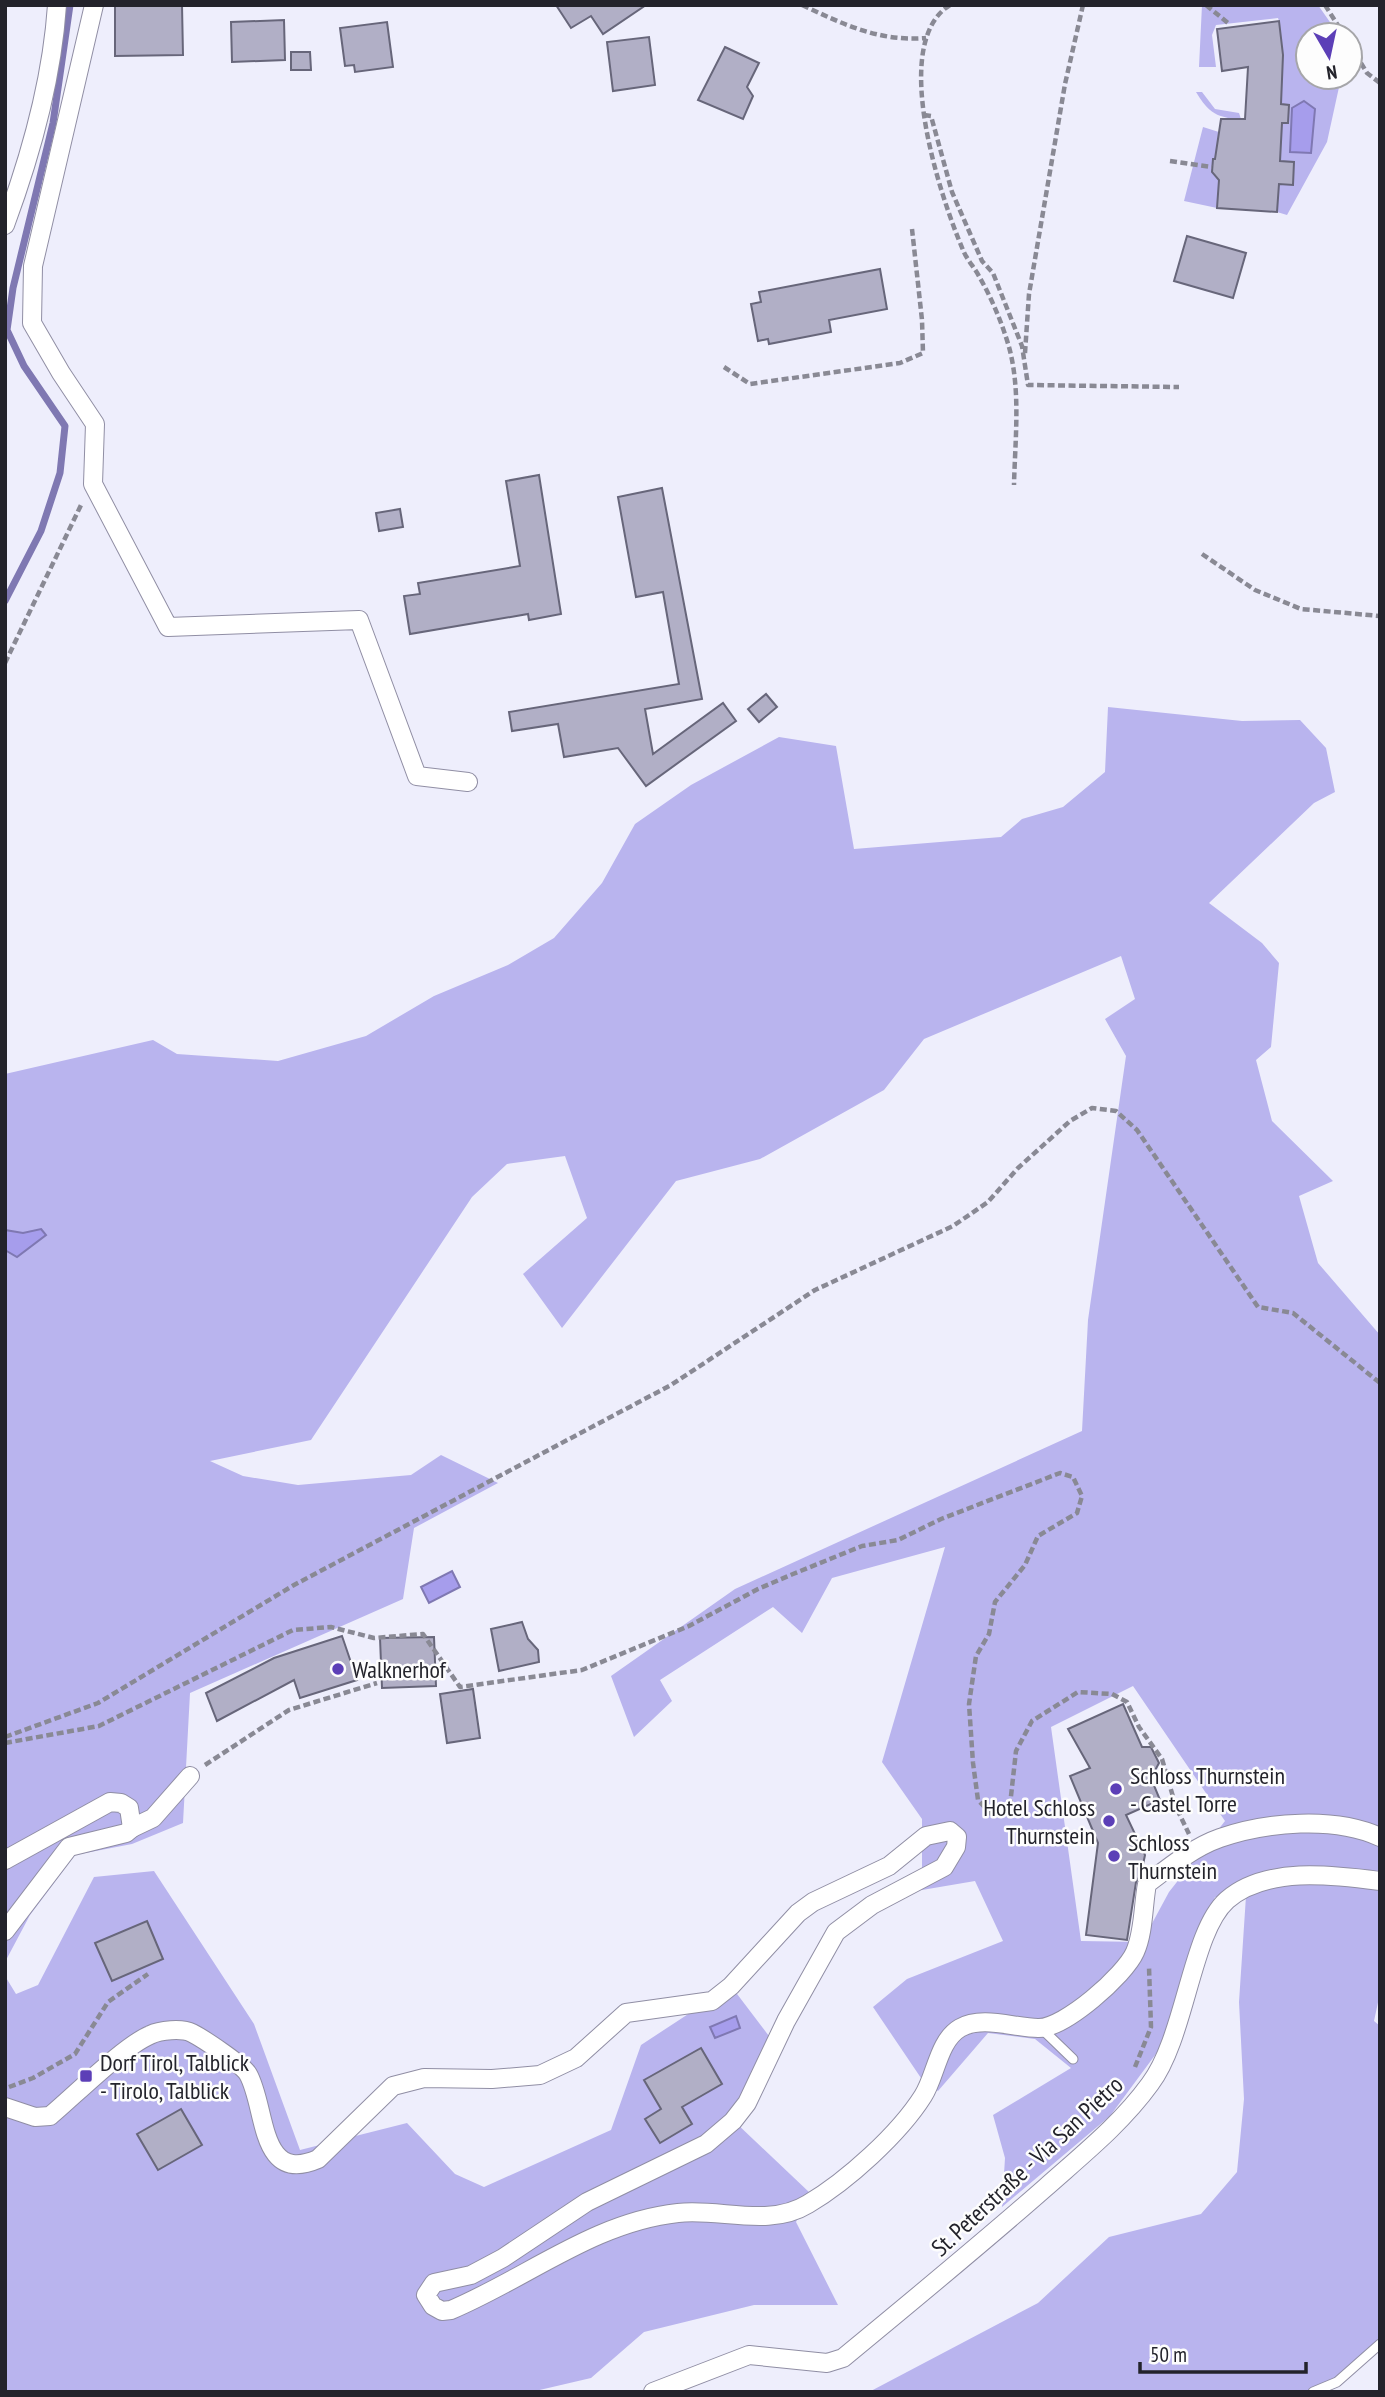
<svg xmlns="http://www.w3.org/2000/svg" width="1385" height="2397" font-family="'PT Sans Narrow',sans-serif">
	<rect width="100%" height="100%" fill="#eeeefc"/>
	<g fill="#b9b4ee" fill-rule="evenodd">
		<polygon points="1202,5 1318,5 1339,35 1308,35 1308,77 1341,78 1327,142 1287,215 1277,212 1279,184 1292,184 1294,162 1280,161 1281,130 1271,129 1289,106 1281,104 1283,55 1279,21 1278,18 1216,25 1212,35 1216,67 1199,67"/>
		<path d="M1196,92H1202L1215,109L1239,113L1244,128C1224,109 1216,126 1196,92Z"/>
		<polygon points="1203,127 1222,133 1220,159 1213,160 1212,172 1219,180 1217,208 1184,201"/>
		<path d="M1108,707L1242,721L1300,720L1326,748L1335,792L1314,803L1209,903L1262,943L1279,963L1271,1047L1256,1060L1272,1121L1333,1181L1299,1196L1318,1263L1380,1335V1993L1374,2021L1380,2026V2344L1316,2392H869L1038,2303L1109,2237L1201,2214L1237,2172L1244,2099L1239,2002L1246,1896L1215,1897L1164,2043L1110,2116L1002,2207L1005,2158L993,2115L1071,2068L1035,2039L988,2033L938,2091L921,2078L873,2007L907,1979L1003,1941L975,1881L922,1890V1819L882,1762L945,1547L832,1578L802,1633L773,1607L660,1680L672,1701L634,1737L611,1676L735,1589L1082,1431L1088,1320L1126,1056L1105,1019L1135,999L1121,956L924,1039L884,1090L760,1159L676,1181L562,1328L523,1274L587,1218L565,1156L507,1164L472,1197L311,1440L210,1461L243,1476L298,1485L411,1475L441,1455L498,1483L414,1528L403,1599L190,1693L183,1823L132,1844L75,1855L30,1915L5,1962V1074L153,1040L177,1054L278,1061L366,1036L434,996L508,965L554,938L602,883L635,824L691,785L779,737L836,746L854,849L1001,837L1022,819L1063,807L1105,772ZM1133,1686L1225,1821L1169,1892L1142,1942L1081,1941L1051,1727Z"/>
		<polygon points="154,1871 254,2024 300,2150 407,2123 455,2174 484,2187 611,2130 641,2045 731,1986 775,2044 734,2121 810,2193 796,2222 838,2305 754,2305 644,2332 591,2378 531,2392 5,2392 5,1976 16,1994 38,1985 94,1877"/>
	</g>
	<g fill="#a69dec" stroke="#7f78b2" stroke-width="2">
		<polygon points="1304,101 1315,109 1311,153 1290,152 1292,108"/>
		<polygon points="41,1229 46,1235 17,1257 5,1250 5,1230 23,1233"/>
		<polygon points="452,1571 460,1587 429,1603 421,1587"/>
		<polygon points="736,2016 740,2028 715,2038 710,2027"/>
	</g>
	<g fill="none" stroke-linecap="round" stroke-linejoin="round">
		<polyline stroke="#7f78b2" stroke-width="7" points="5,601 41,531 60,473 65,426 24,366 7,330 13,288 53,123 70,5"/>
	</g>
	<g fill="#b1afc6" stroke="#67667a" stroke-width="2">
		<polygon points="115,5 182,5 183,55 115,56"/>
		<polygon points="556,5 646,5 603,34 591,16 571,28"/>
		<polygon points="284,20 285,60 232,62 231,22"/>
		<polygon points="1279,21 1283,55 1281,104 1289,105 1288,123 1282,123 1280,161 1294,162 1293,185 1279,184 1277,212 1217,208 1219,180 1212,172 1213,159 1215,159 1221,119 1245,119 1248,67 1222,71 1217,29"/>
		<polygon points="387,22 393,67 355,72 354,65 345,66 340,28"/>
		<polygon points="649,37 655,85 613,91 607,42"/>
		<polygon points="725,47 759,63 747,87 753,96 743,119 698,100"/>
		<polygon points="291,52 310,52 311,70 291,70"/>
		<polygon points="1187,236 1246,253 1233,298 1174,281"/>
		<polygon points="880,269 887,309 829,320 831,332 769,344 768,339 758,341 751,304 761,302 759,292"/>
		<polygon points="539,475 561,614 529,620 528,614 410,634 404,596 420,594 418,583 520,566 506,481"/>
		<polygon points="662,488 702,699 645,709 653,754 723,703 736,721 646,786 618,748 564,757 558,724 512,731 509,712 679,684 663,592 636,597 618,497"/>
		<polygon points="400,509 403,527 379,531 376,513"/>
		<polygon points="766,694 777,707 759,722 748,709"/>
		<polygon points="522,1622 528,1639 538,1650 539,1662 499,1671 491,1629"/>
		<polygon points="342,1636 357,1680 300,1698 294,1680 217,1721 206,1693 274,1658"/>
		<polygon points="434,1637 436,1686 382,1688 380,1638"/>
		<polygon points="473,1689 480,1738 447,1743 440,1694"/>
		<polygon points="1123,1704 1142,1747 1151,1747 1159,1763 1151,1778 1160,1800 1126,1815 1145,1855 1141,1874 1136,1882 1127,1940 1086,1935 1098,1843 1070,1776 1090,1768 1068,1729"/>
		<polygon points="147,1921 163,1959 112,1981 95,1943"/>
		<polygon points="701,2048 722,2084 682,2107 692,2124 660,2143 645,2119 661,2109 644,2080"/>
		<polygon points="181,2109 202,2145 158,2170 137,2134"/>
	</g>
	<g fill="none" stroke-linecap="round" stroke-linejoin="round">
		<g stroke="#908ea4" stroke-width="11">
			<g id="lane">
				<polyline points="1042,2029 1073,2059"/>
				<polyline points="1313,2392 1337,2382 1380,2344"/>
			</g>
		</g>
		<g stroke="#908ea4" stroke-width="20">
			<g id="street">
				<polyline points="94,5 33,266 32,323 61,373 95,424 93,484 168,627 359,620 417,776 468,782"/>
				<path d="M5,225C31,155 52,80 57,5"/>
				<polyline points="132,1828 153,1818 190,1776"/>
				<polyline points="5,1860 110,1802 121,1803 129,1808 132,1828 126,1833 69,1847 5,1931"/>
				<path d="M5,2107L35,2117L50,2116C74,2096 124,2046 150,2035C160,2030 182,2028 192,2033C202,2038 243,2065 248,2074C267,2107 258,2185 318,2159L393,2086L424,2078L492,2079L540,2075L576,2058L626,2013L712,2001L731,1986L798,1913L813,1902L889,1866L926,1836L950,1831L957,1837L956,1847L944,1867L872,1905L836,1932L786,2021L747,2103L733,2121L706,2144L587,2202L503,2258L471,2275L434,2283L426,2295L433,2306L442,2311L451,2310C527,2278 594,2222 678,2213C720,2208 769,2228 808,2204C847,2181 899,2134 923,2096C936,2076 938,2041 960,2028C982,2015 1015,2028 1038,2028C1064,2029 1125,1975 1135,1952C1144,1932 1143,1905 1147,1884C1169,1867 1194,1847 1220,1838C1267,1822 1334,1816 1380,1837"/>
				<path d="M653,2392L749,2355L827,2363L843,2358C911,2302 979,2246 1045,2188C1082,2155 1121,2124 1150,2084C1186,2036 1191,1932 1227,1900C1266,1866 1333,1875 1380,1881"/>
			</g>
		</g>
		<g stroke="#898994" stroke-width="4.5" stroke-dasharray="7 3.5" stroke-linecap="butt">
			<path d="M802,5C843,24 879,42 926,38"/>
			<path d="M950,5C889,43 940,196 963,250C967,260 975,268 980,278C992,299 1002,323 1009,347C1021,391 1015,440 1014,485"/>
			<polyline points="1206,5 1228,23"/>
			<polyline points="1325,5 1344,35"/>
			<polyline points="1350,45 1367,73 1380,83"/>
			<polyline points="924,115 931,116 952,192 982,261 993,273 1022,346 1028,385 1179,387"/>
			<polyline points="1170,161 1212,167"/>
			<polyline points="1025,353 1029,294 1065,84 1083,5"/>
			<polyline points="724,367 750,384 900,363 923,353 922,320 912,229"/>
			<polyline points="1202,554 1255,590 1301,609 1380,616"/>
			<polyline points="5,663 82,503"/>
			<polyline points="5,1737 98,1703 294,1585 671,1385 815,1290 953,1226 988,1202 1018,1168 1070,1121 1092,1108 1116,1111 1137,1130 1258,1307 1293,1313 1380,1383"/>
			<polyline points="5,1743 99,1726 293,1630 331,1627 374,1638 423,1634 460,1687 582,1670 689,1626 758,1589 793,1574 862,1546 898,1540 941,1519 1060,1473 1073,1477 1082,1496 1077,1513 1038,1536 1025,1565 995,1602 989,1634 976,1656 969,1704 973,1763 978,1800 992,1815 1009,1814 1016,1751 1032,1721 1078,1692 1112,1694 1127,1702 1139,1727 1162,1759 1176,1807 1189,1834"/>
			<polyline points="205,1765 289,1710 377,1683"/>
			<polyline points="1135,2067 1151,2027 1149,1967"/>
			<polyline points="9,2087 33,2078 75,2054 108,2002 148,1974"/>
		</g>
		<use href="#lane" stroke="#fff" stroke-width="9"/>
		<use href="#street" stroke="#fff" stroke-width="18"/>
	</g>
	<g fill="#5c3fb7" stroke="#fdfdfd" stroke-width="2.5">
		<circle cx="338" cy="1669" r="7"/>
		<circle cx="1116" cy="1789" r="7"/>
		<circle cx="1109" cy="1821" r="7"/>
		<circle cx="1114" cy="1856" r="7"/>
		<rect x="79" y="2069" width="14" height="14" rx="3.5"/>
	</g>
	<g text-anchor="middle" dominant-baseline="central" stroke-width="5" stroke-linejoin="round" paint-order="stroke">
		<g font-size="24" fill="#23232b" stroke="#fdfdfd" text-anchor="start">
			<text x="352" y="1669">Walknerhof</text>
			<text x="1130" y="1775">Schloss Thurnstein<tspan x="1130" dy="28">- Castel Torre</tspan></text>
			<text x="1095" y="1807" text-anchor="end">Hotel Schloss<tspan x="1095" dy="28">Thurnstein</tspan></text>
			<text x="1128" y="1842">Schloss<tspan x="1128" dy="28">Thurnstein</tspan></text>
			<text x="100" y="2062">Dorf Tirol, Talblick<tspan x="100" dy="28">- Tirolo, Talblick</tspan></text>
		</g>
		<g font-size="24" fill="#23232b" stroke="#fdfdfd">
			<text transform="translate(1027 2166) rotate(-43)">St. Peterstraße - Via San Pietro</text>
		</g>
	</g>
	<rect width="1385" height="2397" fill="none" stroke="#23232b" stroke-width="14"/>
	<g transform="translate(1329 56) rotate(171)"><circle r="33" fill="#fdfdfd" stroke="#a6a6a9" stroke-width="2"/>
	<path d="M0-5L12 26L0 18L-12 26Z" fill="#5c3fb7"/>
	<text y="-10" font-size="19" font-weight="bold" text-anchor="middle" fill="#23232b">N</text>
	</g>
	<path d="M1140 2362v10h166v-10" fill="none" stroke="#23232b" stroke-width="3.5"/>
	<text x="1150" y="2362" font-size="21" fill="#23232b" stroke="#fdfdfd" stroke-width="5" paint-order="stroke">50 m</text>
</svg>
